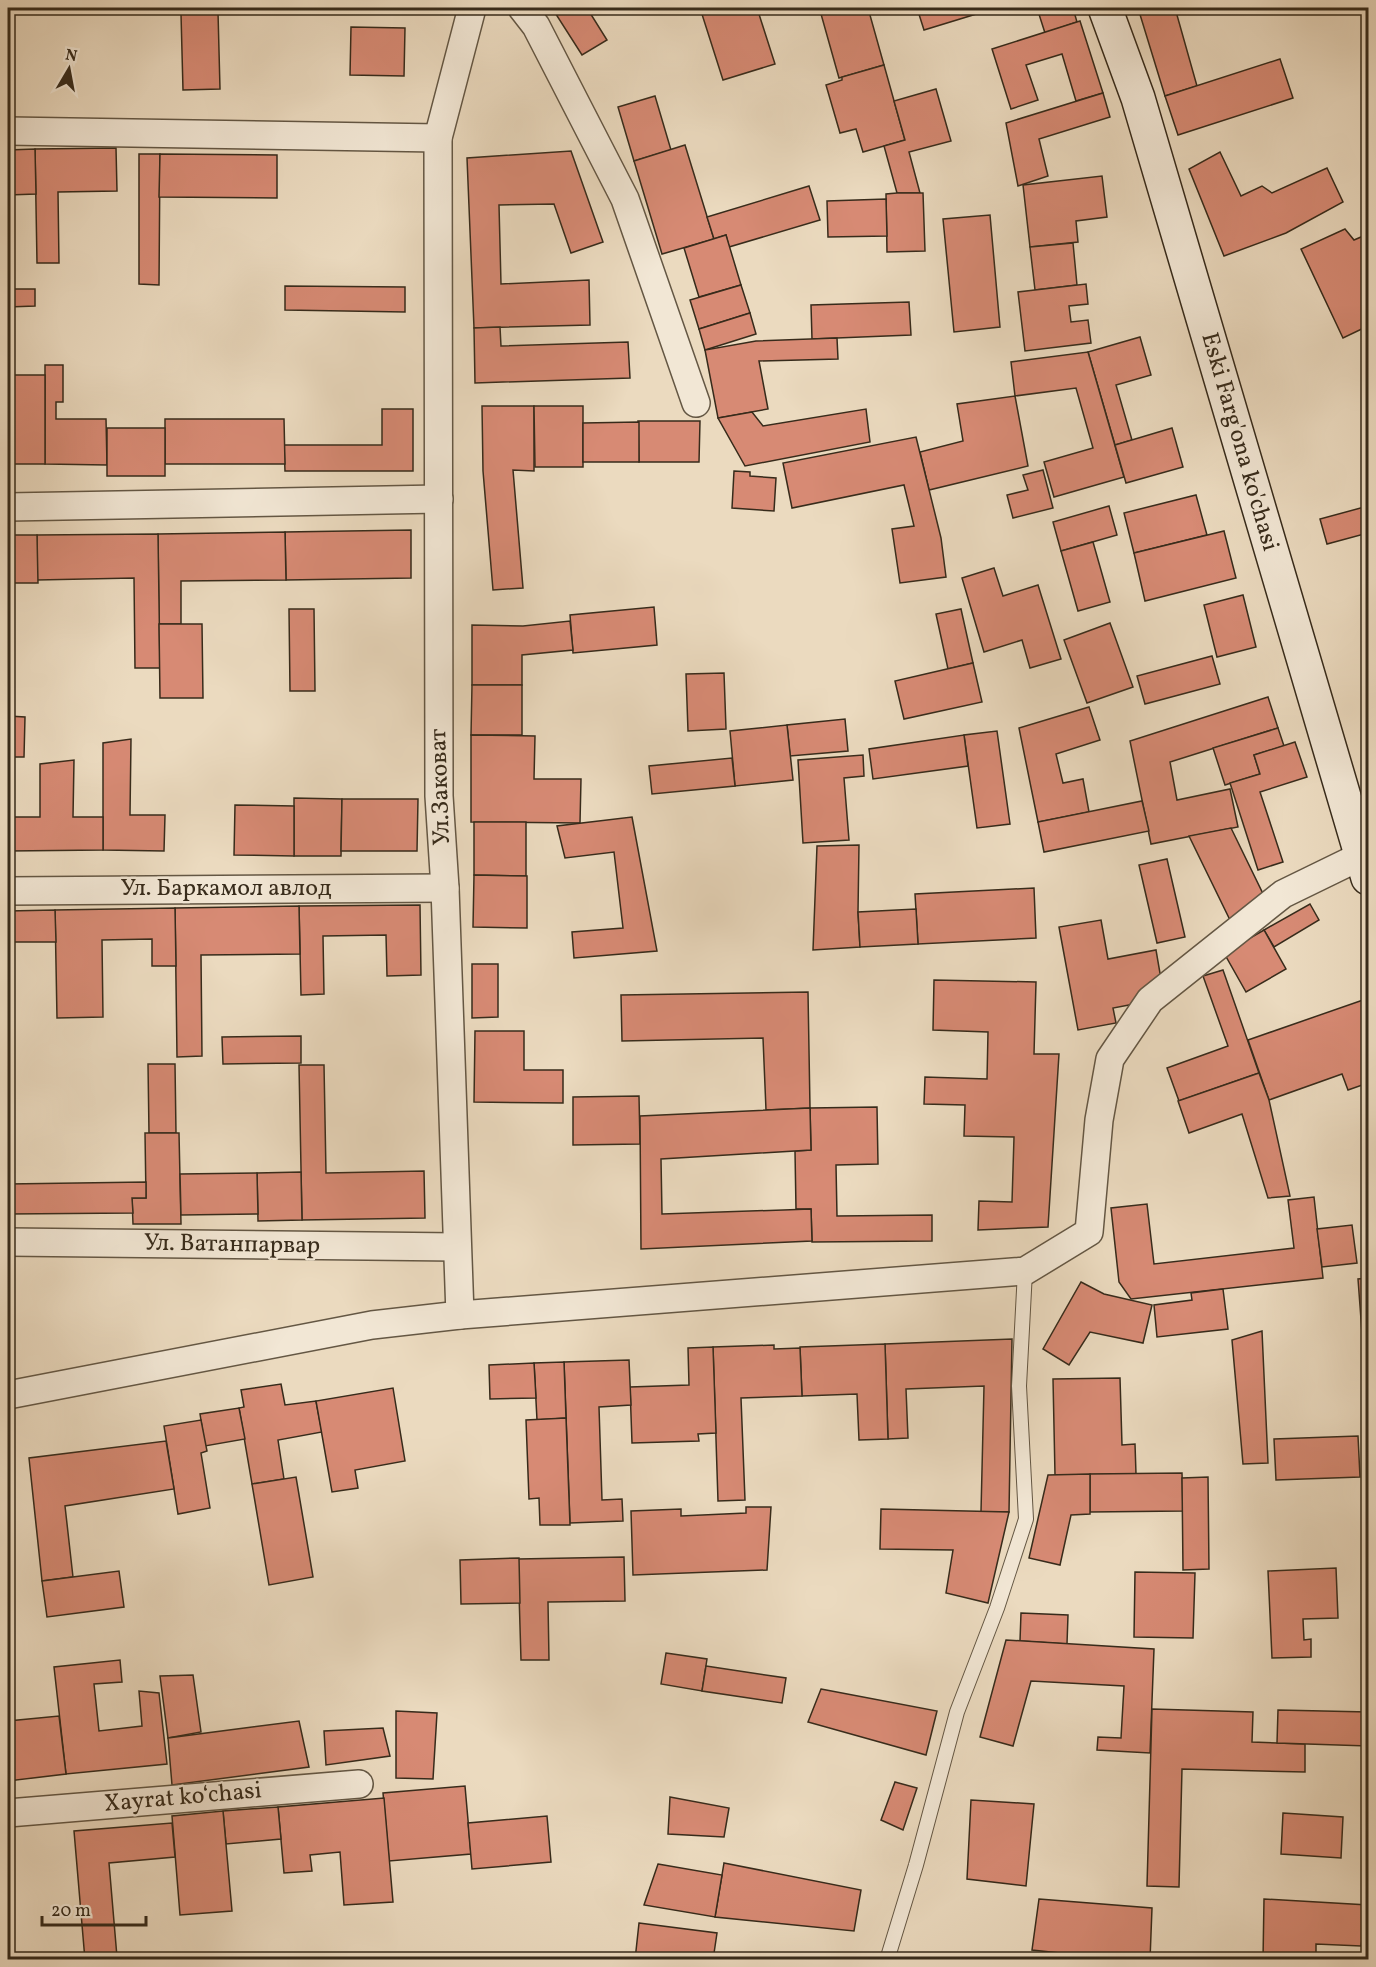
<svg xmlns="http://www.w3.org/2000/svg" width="1376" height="1967" font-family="Vollkorn,serif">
	<rect width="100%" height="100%" fill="#ebdabf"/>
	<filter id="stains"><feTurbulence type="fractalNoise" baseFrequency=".00333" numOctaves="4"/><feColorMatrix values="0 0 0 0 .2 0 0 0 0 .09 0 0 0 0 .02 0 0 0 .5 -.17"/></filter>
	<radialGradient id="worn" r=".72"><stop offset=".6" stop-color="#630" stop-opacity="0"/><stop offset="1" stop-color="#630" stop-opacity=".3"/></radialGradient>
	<g fill="#d78a74" stroke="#372b1b" stroke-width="1.5">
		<polygon points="552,8 587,8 607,40 582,55"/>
		<polygon points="700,8 757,8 775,64 723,80"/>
		<polygon points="843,8 868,8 884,65 839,78 821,14"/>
		<polygon points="917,8 996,8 924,30"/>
		<polygon points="1037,8 1073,8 1077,22 1045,33"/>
		<polygon points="1138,8 1175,8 1197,86 1165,96"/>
		<polygon points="218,12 220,89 183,90 181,14"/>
		<polygon points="1080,21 1103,93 1076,101 1062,54 1026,65 1038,100 1011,109 992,49"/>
		<polygon points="351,27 405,28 404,76 350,75"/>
		<polygon points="1280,59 1293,98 1178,135 1165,96"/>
		<polygon points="884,65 905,140 863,152 856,129 840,133 826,85 842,80 842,77"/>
		<polygon points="936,89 951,141 909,152 920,193 897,193 884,146 905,140 894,101"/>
		<polygon points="1103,93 1110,117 1039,139 1048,176 1018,186 1006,123"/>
		<polygon points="655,96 671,150 634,161 618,107"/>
		<polygon points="685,145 714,239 662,254 634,161"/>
		<polygon points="116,148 117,191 58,192 59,263 37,263 35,149"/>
		<polygon points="35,149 36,194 8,195 8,150"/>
		<polygon points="571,151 603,242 571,253 554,204 499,205 501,284 589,280 590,325 474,328 467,158"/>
		<polygon points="1220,152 1241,196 1262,186 1272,193 1327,168 1343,202 1286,233 1224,256 1189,169"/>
		<polygon points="139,154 160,154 159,285 139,284"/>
		<polygon points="160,154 277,155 277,198 159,197"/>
		<polygon points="1102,176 1107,217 1076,221 1078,242 1030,247 1023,185"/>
		<polygon points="809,186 820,220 729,247 726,235 714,239 707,217"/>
		<polygon points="897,193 923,193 925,251 887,252 886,194"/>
		<polygon points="886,199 887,236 828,237 827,201"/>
		<polygon points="990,215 1000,327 954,332 943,219"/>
		<polygon points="1345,229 1354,240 1368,234 1368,326 1343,338 1301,249"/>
		<polygon points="726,235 741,285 699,297 684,248"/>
		<polygon points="1073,243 1077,285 1035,290 1030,247"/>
		<polygon points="1086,284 1088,304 1069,306 1071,322 1088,320 1091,343 1025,351 1018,292"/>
		<polygon points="741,285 750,313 699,329 690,300"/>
		<polygon points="285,286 405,287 405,312 285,310"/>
		<polygon points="8,289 35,289 35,306 8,307"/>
		<polygon points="909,302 911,335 812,339 811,305"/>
		<polygon points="750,313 756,334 705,350 699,329"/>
		<polygon points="500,327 501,346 628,342 630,378 475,383 474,328"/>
		<polygon points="1140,337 1151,375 1116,385 1132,440 1115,445 1088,352"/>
		<polygon points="837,338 838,359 759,361 768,409 718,418 705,350 756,341"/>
		<polygon points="1088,352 1124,477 1054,497 1044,462 1093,448 1076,388 1015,396 1011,362"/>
		<polygon points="45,365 63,365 63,402 56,402 56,419 106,419 107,465 45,464"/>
		<polygon points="14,375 45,375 45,464 8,464 8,416 14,416"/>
		<polygon points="1015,396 1028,466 929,490 920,452 963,441 957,404"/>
		<polygon points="482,406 534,406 534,471 513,470 523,588 493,590 483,471"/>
		<polygon points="534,406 583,406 583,467 535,467"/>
		<polygon points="382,409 413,409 413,471 285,471 284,445 382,445"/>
		<polygon points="866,409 870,442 745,466 718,418 752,412 763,426"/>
		<polygon points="165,419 284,419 285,464 165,464"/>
		<polygon points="638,421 700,421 699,462 639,462"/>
		<polygon points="639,422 639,462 583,462 583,423"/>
		<rect x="107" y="428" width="58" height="48"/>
		<polygon points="1172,428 1183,467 1126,483 1115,445"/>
		<polygon points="916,437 941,538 946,577 900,583 892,529 914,526 904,485 792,508 783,463"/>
		<polygon points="1043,470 1053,508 1013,518 1007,495 1028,490 1023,475"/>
		<polygon points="734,471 750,472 750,476 776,478 774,511 732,508"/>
		<polygon points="1196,495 1207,535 1134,553 1124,513"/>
		<polygon points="1109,506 1117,535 1061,551 1053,522"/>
		<polygon points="1368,506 1368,533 1327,544 1320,519"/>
		<polygon points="411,530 411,578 286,580 285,532"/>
		<polygon points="1224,531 1236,578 1145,601 1134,553"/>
		<polygon points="285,532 286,580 181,581 181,624 159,624 158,534"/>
		<polygon points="158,534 160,668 135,668 134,578 37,580 37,535"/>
		<polygon points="8,535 37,535 38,583 8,583"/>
		<polygon points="1093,542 1110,602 1078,611 1061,551"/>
		<polygon points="994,568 1003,596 1038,585 1061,659 1030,668 1022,640 984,652 962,578"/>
		<polygon points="1243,595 1256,647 1217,657 1204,605"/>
		<polygon points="654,607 657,645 573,653 570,615"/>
		<polygon points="289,609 314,609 315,691 290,691"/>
		<polygon points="961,609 973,663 948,669 936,614"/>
		<polygon points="570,621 573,650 522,655 522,685 472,685 472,625 523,626"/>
		<polygon points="1110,623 1133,687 1087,703 1064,640"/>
		<polygon points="159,624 202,624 203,698 160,698"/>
		<polygon points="1212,656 1220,684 1145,704 1137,676"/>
		<polygon points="973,663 982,702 904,719 895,681"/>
		<polygon points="724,673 726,729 688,731 686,674"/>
		<polygon points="472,685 522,685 522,735 471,735"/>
		<polygon points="1268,697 1278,728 1170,762 1177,800 1230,789 1238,827 1151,844 1130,741"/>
		<polygon points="1089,707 1100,740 1056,754 1063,783 1083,779 1089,812 1038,822 1019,728"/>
		<polygon points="8,716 25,717 24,757 8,757"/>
		<polygon points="845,719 848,751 790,756 787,725"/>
		<polygon points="787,725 793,780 735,786 730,731"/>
		<polygon points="1278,728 1284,746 1254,755 1260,774 1225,785 1213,748"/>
		<polygon points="997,731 1010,824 977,828 964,735"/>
		<polygon points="471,735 535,736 534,779 581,779 580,823 471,822"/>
		<polygon points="964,735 968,766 873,779 869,749"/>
		<polygon points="131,739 130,815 165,815 164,851 103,850 103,743"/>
		<polygon points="1295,742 1307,777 1260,792 1283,862 1258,870 1230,783 1260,774 1254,755"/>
		<polygon points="863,755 864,776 844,778 849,840 803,843 798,760"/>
		<polygon points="732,758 735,786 652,794 649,766"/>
		<polygon points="74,760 73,817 103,817 103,850 8,851 8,817 40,817 40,764"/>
		<polygon points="294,798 342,799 341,856 294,856"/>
		<polygon points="342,799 418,799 417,851 341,851"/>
		<polygon points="1142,801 1149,831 1044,852 1038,822"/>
		<polygon points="235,805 294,806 294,856 234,855"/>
		<polygon points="632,817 657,951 574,958 572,932 623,928 614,852 565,858 557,826"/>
		<polygon points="474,822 526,822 526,876 474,875"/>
		<polygon points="1231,828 1267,902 1230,920 1189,836"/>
		<polygon points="859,845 858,912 860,947 813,950 817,846"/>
		<polygon points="1167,859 1185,937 1157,943 1139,865"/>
		<polygon points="474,875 527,876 527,928 473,927"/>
		<polygon points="1034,888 1036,938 918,944 915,894"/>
		<polygon points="1310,904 1319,920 1274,947 1264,930"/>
		<polygon points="420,905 421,975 387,976 386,935 323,936 324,994 301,995 299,906"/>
		<polygon points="299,906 300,954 201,955 202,1056 177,1057 175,908"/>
		<polygon points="175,908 176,966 152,966 152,939 102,940 103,1017 57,1018 55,910"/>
		<polygon points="916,909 918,944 860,947 858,912"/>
		<polygon points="55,910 56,942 8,942 8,911"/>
		<polygon points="1101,920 1108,959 1156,950 1161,979 1134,1004 1113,1008 1116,1023 1078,1030 1059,927"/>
		<polygon points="1264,930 1286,969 1246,992 1224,953"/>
		<polygon points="472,964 498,964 498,1017 472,1018"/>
		<polygon points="1223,970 1259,1073 1179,1101 1167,1068 1228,1046 1203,976"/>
		<polygon points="934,980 1036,982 1034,1054 1059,1054 1048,1227 978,1230 979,1201 1012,1202 1014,1137 964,1136 965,1105 924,1104 925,1077 987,1079 988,1032 933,1030"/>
		<polygon points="808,992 810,1108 766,1110 763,1038 622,1041 621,995"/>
		<polygon points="1363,1000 1368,1017 1368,1083 1348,1090 1342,1074 1269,1100 1248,1040"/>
		<polygon points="475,1031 524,1031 524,1070 563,1070 563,1103 474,1102"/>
		<polygon points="301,1036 301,1063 223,1064 222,1037"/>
		<polygon points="148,1064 175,1064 176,1133 149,1133"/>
		<polygon points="299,1065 324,1065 326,1173 424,1171 425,1218 302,1220"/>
		<polygon points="1259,1073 1269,1100 1290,1196 1268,1198 1242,1114 1189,1133 1178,1101"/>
		<polygon points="639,1096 640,1144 573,1145 573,1097"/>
		<polygon points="877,1107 878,1164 836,1165 837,1216 932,1215 932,1241 812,1242 811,1209 796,1209 795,1151 811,1150 810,1108"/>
		<polygon points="810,1108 811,1150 661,1159 662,1214 811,1209 812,1241 641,1249 640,1116"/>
		<polygon points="145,1133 179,1133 181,1224 133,1224 132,1198 146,1198"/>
		<polygon points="301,1172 302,1220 258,1221 257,1173"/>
		<polygon points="257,1173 258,1214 181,1215 180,1174"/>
		<polygon points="146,1182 146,1198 132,1198 133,1213 8,1214 8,1184"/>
		<polygon points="1314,1197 1323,1278 1131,1299 1119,1282 1111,1208 1147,1204 1154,1264 1294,1248 1288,1200"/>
		<polygon points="1352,1225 1357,1263 1322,1267 1317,1229"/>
		<polygon points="1368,1278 1368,1414 1358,1279"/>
		<polygon points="1081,1282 1104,1294 1152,1305 1143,1343 1090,1332 1069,1365 1043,1349"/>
		<polygon points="1223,1289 1228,1329 1157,1337 1154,1305 1192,1300 1191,1293"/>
		<polygon points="1262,1331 1268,1463 1243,1464 1232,1340"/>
		<polygon points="1012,1339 1009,1512 981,1512 984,1386 906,1389 908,1438 888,1439 885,1344"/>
		<polygon points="885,1344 888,1439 859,1440 857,1394 802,1396 800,1347"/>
		<polygon points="774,1345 774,1349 800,1348 802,1396 741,1398 745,1500 718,1501 713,1347"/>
		<polygon points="713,1347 716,1433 698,1434 699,1441 632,1443 630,1387 689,1385 688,1348"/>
		<polygon points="629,1360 631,1405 599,1407 602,1500 622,1499 623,1521 570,1523 564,1362"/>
		<polygon points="564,1362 566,1418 537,1420 534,1363"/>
		<polygon points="534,1363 536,1398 490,1399 489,1365"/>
		<polygon points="1120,1378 1122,1445 1135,1444 1136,1474 1055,1475 1053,1379"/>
		<polygon points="281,1384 285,1405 316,1401 322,1432 278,1440 284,1479 252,1484 239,1408 244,1407 241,1390"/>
		<polygon points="393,1388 405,1461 355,1470 358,1488 332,1492 316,1401"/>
		<polygon points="239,1408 245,1439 205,1446 200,1414"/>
		<polygon points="566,1418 570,1525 540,1525 539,1498 529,1499 526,1420"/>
		<polygon points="201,1420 207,1451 201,1453 210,1508 178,1514 164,1426"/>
		<polygon points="1358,1436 1360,1477 1276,1480 1274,1439"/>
		<polygon points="166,1441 174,1489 65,1506 73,1577 42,1581 29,1458"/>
		<polygon points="1182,1473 1183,1511 1090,1512 1090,1474"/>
		<polygon points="1090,1474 1090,1514 1071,1515 1060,1565 1029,1558 1048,1475"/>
		<polygon points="296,1477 313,1577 269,1585 252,1484"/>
		<polygon points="1208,1477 1209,1569 1183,1570 1182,1478"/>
		<polygon points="746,1507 771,1507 767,1570 633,1575 631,1511 681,1509 681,1516 746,1513"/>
		<polygon points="881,1509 1009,1512 988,1603 946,1593 953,1550 880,1549"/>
		<polygon points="624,1557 625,1601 548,1602 549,1660 521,1660 518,1559"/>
		<polygon points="519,1558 520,1603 461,1604 460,1560"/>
		<polygon points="1336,1568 1338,1618 1303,1619 1304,1640 1311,1639 1311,1657 1272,1658 1268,1571"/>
		<polygon points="119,1571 124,1607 47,1617 42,1581"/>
		<polygon points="1135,1572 1195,1573 1193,1638 1134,1637"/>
		<polygon points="1021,1613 1068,1615 1067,1644 1020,1641"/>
		<polygon points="1006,1640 1154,1649 1150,1753 1097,1750 1098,1737 1121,1738 1124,1686 1031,1681 1013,1746 980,1737"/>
		<polygon points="666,1653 707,1659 702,1691 661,1684"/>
		<polygon points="120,1660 122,1682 94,1684 99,1731 142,1726 139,1691 159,1693 167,1764 66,1774 54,1667"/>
		<polygon points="706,1666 786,1678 782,1703 702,1691"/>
		<polygon points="193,1675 201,1732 168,1738 160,1676"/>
		<polygon points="821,1689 937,1711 926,1755 808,1722"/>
		<polygon points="1152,1709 1253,1712 1252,1742 1305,1744 1305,1772 1182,1769 1179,1887 1147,1886"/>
		<polygon points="1278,1710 1368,1712 1368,1746 1277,1743"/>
		<polygon points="396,1711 437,1713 433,1779 396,1778"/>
		<polygon points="59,1716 66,1774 8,1781 8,1721"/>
		<polygon points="299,1721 309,1767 172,1785 168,1738"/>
		<polygon points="383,1728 390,1756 326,1765 324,1731"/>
		<polygon points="895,1782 917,1788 903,1830 881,1820"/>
		<polygon points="465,1786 471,1854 389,1861 383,1793"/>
		<polygon points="670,1797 729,1808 724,1837 668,1834"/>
		<polygon points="384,1798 393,1902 344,1905 340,1852 310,1855 312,1871 284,1873 278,1807"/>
		<polygon points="971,1800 1034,1804 1026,1886 967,1879"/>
		<polygon points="278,1807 281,1839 226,1844 223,1811"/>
		<polygon points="223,1811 232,1911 180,1915 172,1816"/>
		<polygon points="1283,1813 1343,1817 1341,1858 1281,1854"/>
		<polygon points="547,1816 551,1862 472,1869 468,1823"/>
		<polygon points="172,1823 175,1857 109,1863 117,1957 85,1960 74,1831"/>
		<polygon points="724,1863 861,1890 854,1931 715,1917"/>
		<polygon points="658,1864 722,1875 715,1917 644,1905"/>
		<polygon points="1039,1899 1152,1908 1150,1960 1125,1960 1032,1950"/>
		<polygon points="1264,1899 1368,1905 1361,1946 1316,1944 1316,1960 1263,1960"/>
		<polygon points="639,1923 717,1933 713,1960 635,1960"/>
	</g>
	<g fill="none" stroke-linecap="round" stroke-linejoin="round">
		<g stroke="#645744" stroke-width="16">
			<polyline id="lane" points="887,1960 916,1865 957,1712 997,1608 1026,1519 1019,1386 1025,1271"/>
		</g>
		<g stroke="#645744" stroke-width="30">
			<g id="street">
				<polyline points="522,8 536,26 625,199 696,403"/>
				<polyline points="8,131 438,138"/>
				<polyline points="8,507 439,499"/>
				<polyline points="8,891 445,888"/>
				<polyline points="8,1242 457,1247"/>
				<polyline points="460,1315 445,888 439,796 438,138 472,8"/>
				<polyline points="8,1395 372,1325 460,1315 1025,1271 1089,1232 1099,1120 1110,1059 1150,1000 1283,894 1361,856"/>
				<polyline points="8,1813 359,1784"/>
			</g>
		</g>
		<g stroke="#372b1b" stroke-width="36">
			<polyline id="secondary" points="1105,8 1138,98 1368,878"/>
		</g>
		<use href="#lane" stroke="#f2e7d5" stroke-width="14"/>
		<use href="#street" stroke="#f2e7d5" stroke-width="27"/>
		<use href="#secondary" stroke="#f2e7d5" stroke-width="33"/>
	</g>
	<g text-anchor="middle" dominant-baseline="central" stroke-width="4.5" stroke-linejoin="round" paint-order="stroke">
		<g font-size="24" fill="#372b1b" stroke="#f2e7d5">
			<text transform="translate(1239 442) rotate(74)">Eski Farg'ona ko'chasi</text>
			<text transform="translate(441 787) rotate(-92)">Ул.Заковат</text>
			<text x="226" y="889">Ул. Баркамол авлод</text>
			<text transform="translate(232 1245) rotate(1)">Ул. Ватанпарвар</text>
			<text transform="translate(183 1798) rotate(-5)">Xayrat koʻchasi</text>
		</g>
	</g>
	<rect width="1376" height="1967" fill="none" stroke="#ebdabf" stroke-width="30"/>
	<rect x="9" y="9" width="1358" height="1949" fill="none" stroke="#372b1b" stroke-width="3"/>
	<rect x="15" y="15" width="1346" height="1937" fill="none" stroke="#372b1b" stroke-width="1.5"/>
	<g transform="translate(69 69) rotate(10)" stroke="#f2e7d5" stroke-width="4.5" paint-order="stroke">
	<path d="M0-4.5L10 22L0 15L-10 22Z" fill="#372b1b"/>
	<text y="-9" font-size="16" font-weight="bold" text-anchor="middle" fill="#372b1b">N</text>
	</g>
	<path d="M42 1916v9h104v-9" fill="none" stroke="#372b1b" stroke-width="3"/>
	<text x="51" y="1916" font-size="18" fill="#372b1b" stroke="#f2e7d5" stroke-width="4.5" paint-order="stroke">20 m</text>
	<rect width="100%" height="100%" filter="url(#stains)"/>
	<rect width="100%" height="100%" fill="url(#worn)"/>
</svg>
